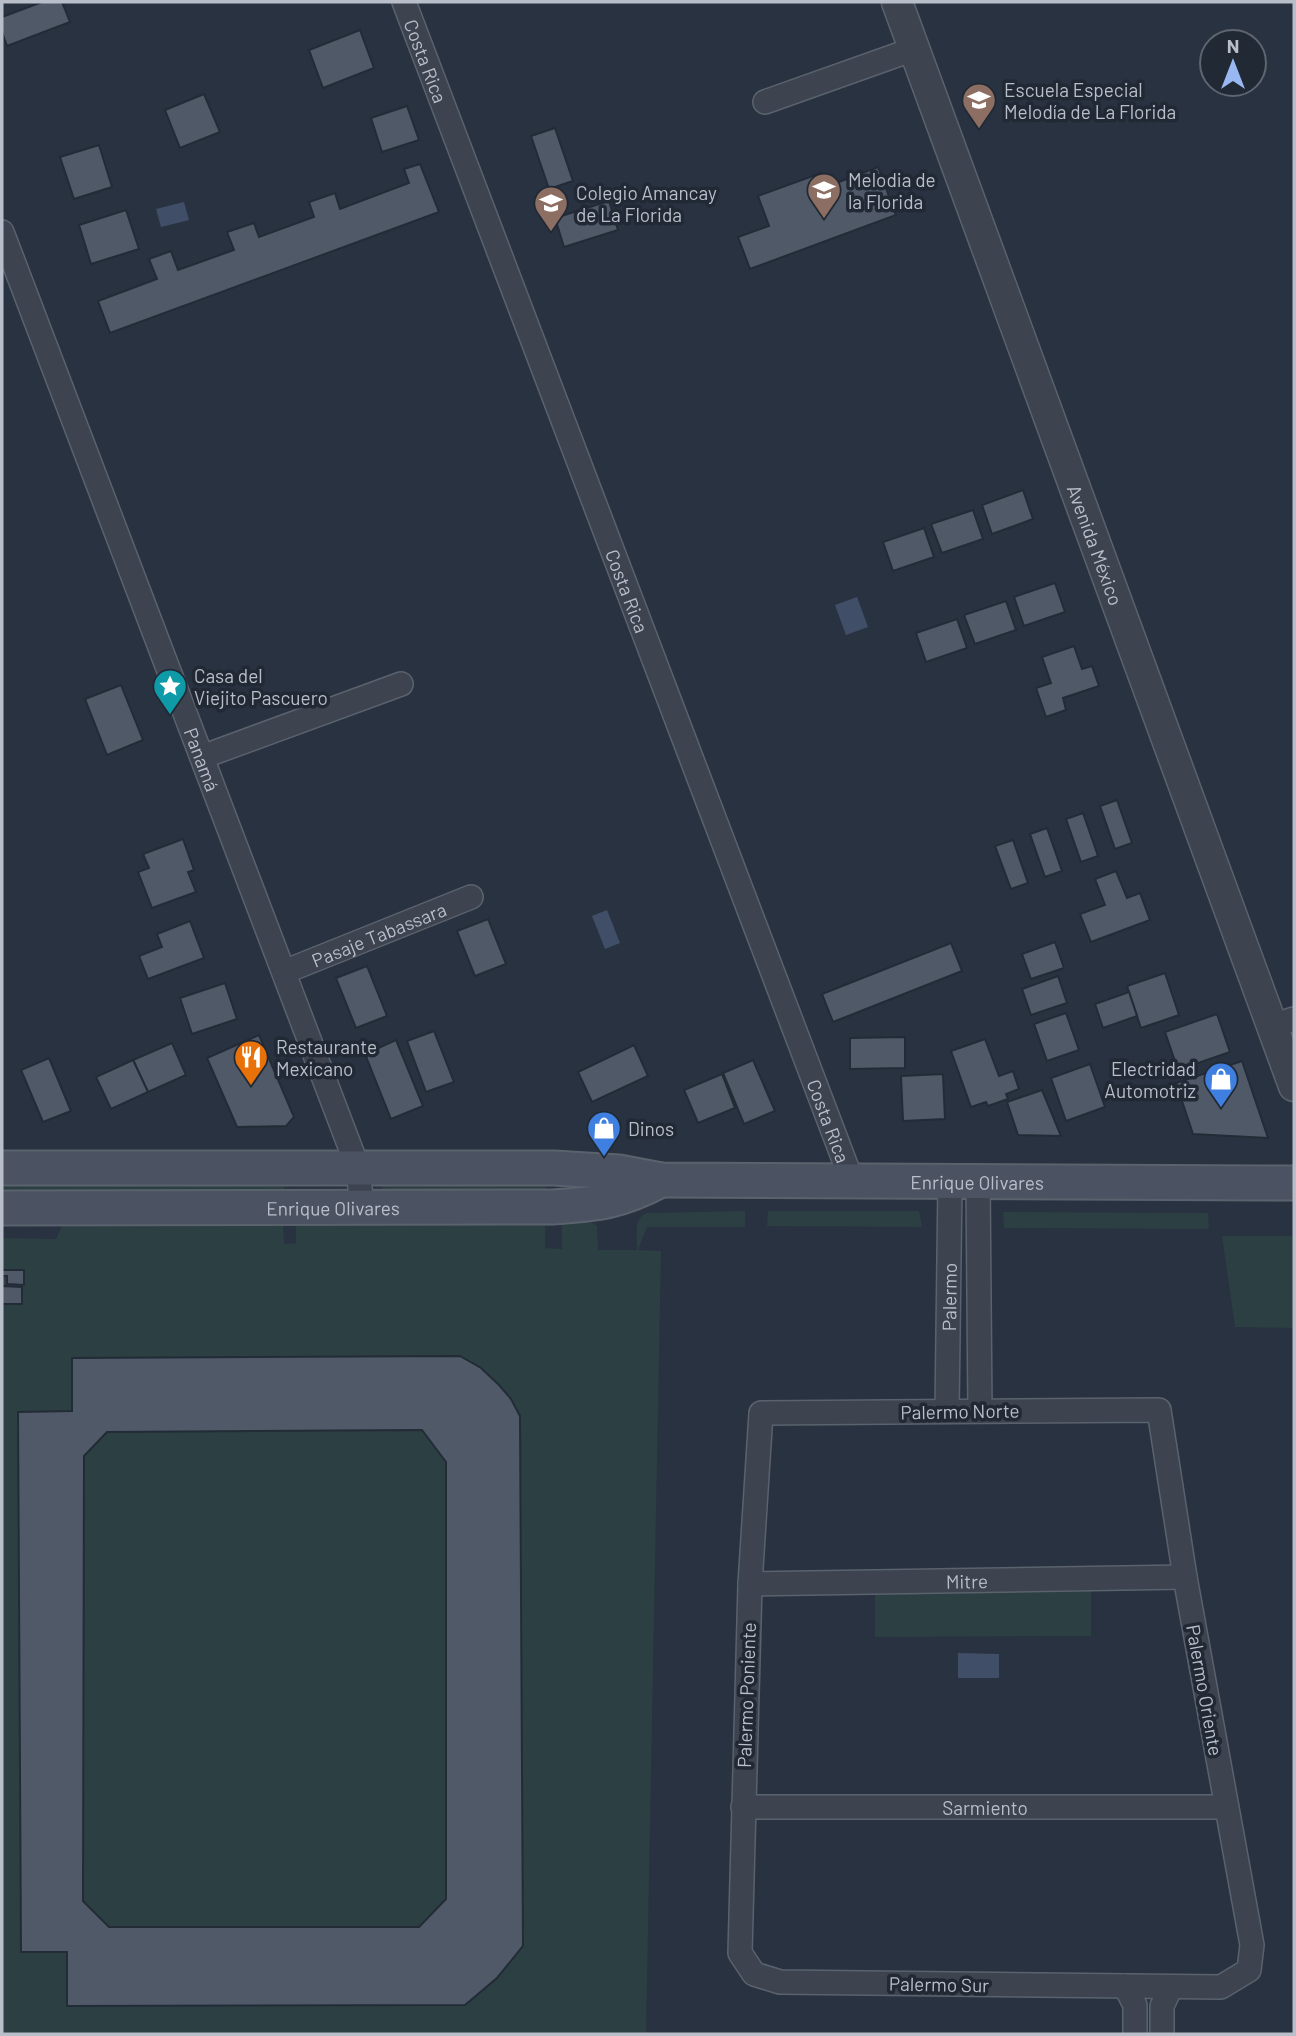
<svg xmlns="http://www.w3.org/2000/svg" width="1296" height="2036" font-family="Barlow,sans-serif">
	<rect width="100%" height="100%" fill="#293240"/>
	<g fill="#2c3f42">
		<polygon points="2,1181 284,1182 284,1196 2,1196"/>
		<polygon points="545,1183 545,1194 384,1191 382,1187 384,1184"/>
		<path d="M745,1211V1227H647L638,1250L661,1251L646,2034H2V1238L56,1239L63,1223H283L284,1244L296,1243V1224L545,1225V1248L562,1249V1223L590,1222L597,1226L598,1250H637C638,1237 632,1218 647,1213Z"/>
		<polygon points="768,1211 919,1211 922,1227 767,1226"/>
		<polygon points="1003,1212 1208,1213 1209,1229 1004,1228"/>
		<polygon points="1222,1236 1294,1236 1294,1328 1235,1327"/>
		<polygon points="1091,1591 1091,1636 875,1637 875,1592"/>
	</g>
	<g fill="#404f67">
		<polygon points="184,202 189,220 161,227 156,209"/>
		<polygon points="857,597 868,627 846,635 835,605"/>
		<polygon points="607,910 620,943 605,949 592,916"/>
		<polygon points="958,1653 999,1654 999,1678 958,1678"/>
	</g>
	<g fill="#4f5968" stroke="#232b37" stroke-width="2" fill-rule="evenodd">
		<polygon points="42,2 62,2 70,22 7,46 2,32 2,17"/>
		<polygon points="360,30 374,68 323,88 309,50"/>
		<polygon points="204,94 220,132 180,148 165,110"/>
		<polygon points="407,106 419,140 382,152 371,118"/>
		<polygon points="555,128 573,181 549,189 531,136"/>
		<polygon points="99,145 112,187 74,199 60,157"/>
		<polygon points="420,164 439,212 110,333 98,301 157,279 149,259 171,251 178,270 234,250 227,232 254,223 259,237 314,217 309,202 335,193 340,209 409,183 404,169"/>
		<polygon points="878,167 896,215 750,269 738,237 769,226 758,196 821,173 826,187"/>
		<polygon points="609,201 618,230 564,247 555,218"/>
		<polygon points="126,210 139,249 91,264 79,225"/>
		<polygon points="1023,490 1033,519 992,534 982,505"/>
		<polygon points="973,510 983,539 942,553 931,524"/>
		<polygon points="924,528 934,557 893,571 883,542"/>
		<polygon points="1055,583 1065,612 1024,626 1014,597"/>
		<polygon points="1006,601 1016,630 975,644 964,615"/>
		<polygon points="957,619 967,648 926,662 916,633"/>
		<polygon points="1074,646 1082,669 1092,666 1099,686 1063,698 1066,710 1046,717 1036,688 1051,683 1042,657"/>
		<polygon points="121,685 143,740 107,755 85,699"/>
		<polygon points="1117,800 1132,843 1115,849 1100,806"/>
		<polygon points="1083,813 1098,856 1081,862 1066,819"/>
		<polygon points="1047,828 1062,871 1045,877 1030,834"/>
		<polygon points="183,839 194,870 188,872 196,892 152,908 138,872 149,868 143,854"/>
		<polygon points="1013,840 1028,883 1011,889 995,846"/>
		<polygon points="1116,871 1127,898 1140,893 1150,920 1091,942 1080,914 1105,905 1095,879"/>
		<polygon points="488,919 506,964 475,976 457,931"/>
		<polygon points="190,921 204,958 148,979 139,956 162,947 157,934"/>
		<polygon points="1055,942 1064,968 1031,979 1022,954"/>
		<polygon points="951,943 962,971 833,1022 822,994"/>
		<polygon points="367,966 387,1016 356,1028 336,978"/>
		<polygon points="1165,973 1179,1015 1141,1028 1127,986"/>
		<polygon points="1058,976 1067,1003 1031,1015 1022,989"/>
		<polygon points="225,983 237,1019 192,1034 180,998"/>
		<polygon points="1129,992 1137,1016 1103,1028 1095,1004"/>
		<polygon points="1066,1013 1079,1050 1047,1061 1034,1024"/>
		<polygon points="1217,1014 1230,1052 1178,1070 1165,1032"/>
		<polygon points="434,1031 454,1082 426,1092 407,1041"/>
		<polygon points="259,1035 294,1117 286,1126 237,1127 207,1058"/>
		<polygon points="905,1037 905,1068 850,1069 850,1038"/>
		<polygon points="985,1039 999,1076 1013,1071 1019,1089 1006,1094 1008,1099 988,1106 986,1102 971,1107 951,1051"/>
		<polygon points="396,1040 423,1106 391,1119 365,1054"/>
		<polygon points="172,1043 186,1075 148,1092 133,1060"/>
		<polygon points="634,1045 648,1076 592,1102 578,1072"/>
		<polygon points="49,1058 71,1111 43,1122 21,1070"/>
		<polygon points="133,1060 148,1092 111,1109 96,1077"/>
		<polygon points="753,1060 775,1111 744,1124 723,1073"/>
		<polygon points="1242,1061 1268,1138 1193,1134 1176,1083"/>
		<polygon points="1090,1064 1105,1107 1066,1121 1051,1078"/>
		<polygon points="722,1074 735,1108 698,1123 684,1090"/>
		<polygon points="943,1074 945,1119 903,1121 901,1076"/>
		<polygon points="1042,1090 1061,1136 1018,1135 1007,1102"/>
		<polygon points="2,1270 24,1270 24,1285 7,1284 7,1276 2,1276"/>
		<polygon points="2,1286 22,1287 22,1304 2,1304"/>
		<path d="M460,1356L481,1368L499,1385L511,1399L520,1416L523,1946L497,1978L465,2005L67,2006V1952H21L18,1412L72,1411V1358ZM422,1430L446,1462V1899L419,1927H109L83,1901L84,1456L107,1432Z"/>
	</g>
	<g fill="none" stroke-linecap="round" stroke-linejoin="round">
		<g stroke="#5a626d" stroke-width="26">
			<g id="minor">
				<path id="s1" d="M404,2L852,1181"/>
				<polyline points="765,102 914,49"/>
				<path id="s2" d="M2,232L358,1168L362,1208"/>
				<polyline points="202,757 401,684"/>
				<path id="s3" d="M284,972L471,897"/>
				<polyline points="1272,1026 1294,1019"/>
				<polyline points="978,1182 980,1411"/>
				<polygon points="1159,1410 1185,1577 1252,1945 1249,1970 1221,1987 780,1982 754,1974 740,1953 750,1584 761,1413"/>
				<path id="s4" d="M947,1411L950,1182"/>
				<path id="s5" d="M750,1584L1185,1577"/>
				<path id="s6" d="M743,1807H1226"/>
				<polyline points="1125,1986 1135,2005 1135,2034"/>
				<polyline points="1162,2034 1162,2006 1171,1987"/>
			</g>
		</g>
		<g stroke="#5a626d" stroke-width="33">
			<g id="tertiary">
				<path id="s7" d="M897,2L1294,1086"/>
			</g>
		</g>
		<g stroke="#5a626d" stroke-width="37">
			<g id="secondary">
				<path id="s8" d="M2,1168H554L619,1172L661,1180L1294,1183"/>
				<path id="s9" d="M2,1208L553,1207C597,1204 620,1202 661,1180"/>
			</g>
		</g>
		<use href="#minor" stroke="#3d4450" stroke-width="23"/>
		<use href="#tertiary" stroke="#3d4450" stroke-width="30"/>
		<use href="#secondary" stroke="#4b5362" stroke-width="33"/>
	</g>
	<defs>
		<g id="school-pin" transform="scale(1.75)"><path d="M0 17L-7.5 6A9.5 9.5 0 1 1 7.5 6Z" fill="#8d6e63" stroke="#212935"/><path d="M0-5L7-2L0 1L-7-2ZM-4 1L0 2.5L4 1V4Q0 6-4 4Z" fill="#fff"/></g>
		<g id="sight-pin" transform="scale(1.75)"><path d="M0 17L-7.5 6A9.5 9.5 0 1 1 7.5 6Z" fill="#0f9aa8" stroke="#212935"/><path d="M0-6L1.8-2.2L6-1.7L2.9 1.2L3.7 5.4L0 3.3L-3.7 5.4L-2.9 1.2L-6-1.7L-1.8-2.2Z" fill="#fff"/></g>
		<g id="restaurant-pin" transform="scale(1.75)"><path d="M0 17L-7.5 6A9.5 9.5 0 1 1 7.5 6Z" fill="#e8710a" stroke="#212935"/><path d="M-5-6h1v4h1v-4h1v4h1v-4h1v5L-1.5 .5V6h-2V.5L-5-1ZM5-6V6H3V1.5H1.5Q1.5-4 5-6Z" fill="#fff"/></g>
		<g id="shop-pin" transform="scale(1.75)"><path d="M0 17L-7.5 6A9.5 9.5 0 1 1 7.5 6Z" fill="#3f7fe0" stroke="#212935"/><path d="M-5-2.5h2.3a2.7 3.5 0 0 1 5.4 0H5L5.5 6h-11ZM-1.5-2.5h3a1.5 2.3 0 0 0-3 0Z" fill="#fff"/></g>
	</defs>
	<g fill-rule="evenodd">
		<use href="#school-pin" x="979" y="100"/>
		<use href="#school-pin" x="824" y="190"/>
		<use href="#school-pin" x="551" y="203"/>
		<use href="#sight-pin" x="170" y="686"/>
		<use href="#restaurant-pin" x="251" y="1057"/>
		<use href="#shop-pin" x="1221" y="1079"/>
		<use href="#shop-pin" x="604" y="1128"/>
	</g>
	<g text-anchor="middle" dominant-baseline="central" stroke-width="7" stroke-linejoin="round" paint-order="stroke">
		<g font-size="19" fill="#b9bfca" stroke="#212935">
			<text stroke="none"><textPath href="#s1" startOffset="63">Costa Rica</textPath></text>
			<text stroke="none"><textPath href="#s7" startOffset="578">Avenida México</textPath></text>
			<text stroke="none"><textPath href="#s1" startOffset="630">Costa Rica</textPath></text>
			<text stroke="none"><textPath href="#s2" startOffset="564">Panamá</textPath></text>
			<text stroke="none"><textPath href="#s3" startOffset="102">Pasaje Tabassara</textPath></text>
			<text stroke="none"><textPath href="#s1" startOffset="1197">Costa Rica</textPath></text>
			<text stroke="none"><textPath href="#s8" startOffset="976">Enrique Olivares</textPath></text>
			<text stroke="none"><textPath href="#s9" startOffset="331">Enrique Olivares</textPath></text>
			<text stroke="none"><textPath href="#s4" startOffset="114">Palermo</textPath></text>
			<text transform="translate(960 1411) rotate(-1)">Palermo Norte</text>
			<text stroke="none"><textPath href="#s5" startOffset="217">Mitre</textPath></text>
			<text transform="translate(1205 1690) rotate(80)">Palermo Oriente</text>
			<text transform="translate(746 1695) rotate(-88)">Palermo Poniente</text>
			<text stroke="none"><textPath href="#s6" startOffset="242">Sarmiento</textPath></text>
			<text transform="translate(939 1984) rotate(1)">Palermo Sur</text>
		</g>
		<g font-size="19" fill="#b9bfca" stroke="#212935" text-anchor="start">
			<text x="1004" y="89">Escuela Especial<tspan x="1004" dy="22">Melodía de La Florida</tspan></text>
			<text x="848" y="179">Melodia de<tspan x="848" dy="22">la Florida</tspan></text>
			<text x="576" y="192">Colegio Amancay<tspan x="576" dy="22">de La Florida</tspan></text>
			<text x="194" y="675">Casa del<tspan x="194" dy="22">Viejito Pascuero</tspan></text>
			<text x="276" y="1046">Restaurante<tspan x="276" dy="22">Mexicano</tspan></text>
			<text x="1196" y="1068" text-anchor="end">Electridad<tspan x="1196" dy="22">Automotriz</tspan></text>
			<text x="628" y="1128">Dinos</text>
		</g>
	</g>
	<rect width="1296" height="2036" fill="none" stroke="#b9bfca" stroke-width="7"/>
	<g transform="translate(1233 63)"><circle r="33" fill="#212935" stroke="#5e6571" stroke-width="2"/>
	<path d="M0-5L12 26L0 18L-12 26Z" fill="#99b7f0"/>
	<text y="-10" font-size="19" font-weight="bold" text-anchor="middle" fill="#b9bfca">N</text>
	</g>
</svg>
